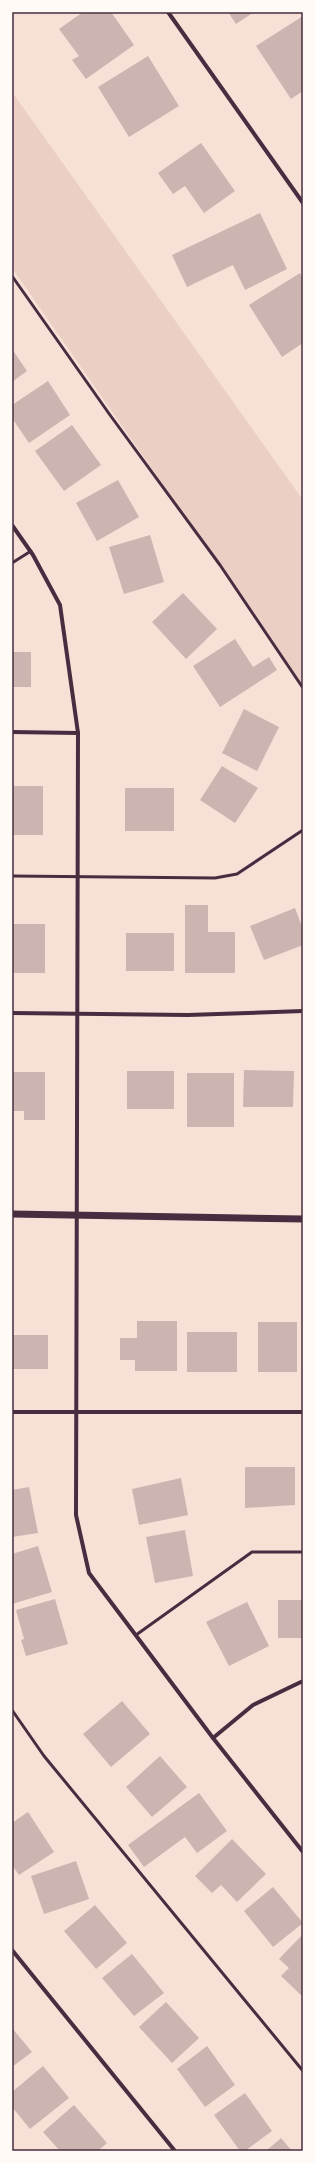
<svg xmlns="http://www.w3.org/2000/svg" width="315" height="2163" font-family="'IBM Plex Serif',serif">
	<rect width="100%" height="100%" fill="#f7e1d7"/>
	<polygon fill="#ebcfc5" points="12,92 303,500 303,686 12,268"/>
	<g fill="#ccb4b1">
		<polygon points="83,12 111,12 134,45 86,79 72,60 79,56 59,29"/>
		<polygon points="228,12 254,12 236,24"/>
		<polygon points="303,16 303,91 291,99 256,46"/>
		<polygon points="148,56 179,106 129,137 98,87"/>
		<polygon points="201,143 235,191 204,213 185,186 173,194 158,173"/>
		<polygon points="260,213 287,269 245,290 233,265 187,287 172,255"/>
		<polygon points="300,273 303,278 303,343 282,357 249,305"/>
		<polygon points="12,349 27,371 12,382"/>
		<polygon points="48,381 70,415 29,443 12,418 12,405"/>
		<polygon points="72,425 101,465 64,491 35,451"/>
		<polygon points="118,480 139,517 97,541 76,503"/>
		<polygon points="150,535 164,582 124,594 109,547"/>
		<polygon points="183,593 217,629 186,659 152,622"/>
		<polygon points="235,639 253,667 269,657 277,670 220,707 193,666"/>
		<rect x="12" y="652" width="19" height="35"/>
		<polygon points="244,709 279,727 257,771 222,753"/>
		<polygon points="222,766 258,788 235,823 200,800"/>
		<rect x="12" y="786" width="31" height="49"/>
		<rect x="125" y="788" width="49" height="43"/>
		<polygon points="185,905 208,905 208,932 235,932 235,973 185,973"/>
		<polygon points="295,908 303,929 303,945 264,960 250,926"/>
		<rect x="12" y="924" width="33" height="49"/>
		<rect x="126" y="933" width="48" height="38"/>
		<polygon points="244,1070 294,1071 293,1107 243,1107"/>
		<rect x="127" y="1071" width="47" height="38"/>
		<polygon points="12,1072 45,1072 45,1120 24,1120 24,1111 12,1111"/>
		<rect x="187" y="1073" width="47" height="54"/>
		<polygon points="137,1321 177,1321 177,1371 135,1371 135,1360 120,1360 120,1338 137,1338"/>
		<rect x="258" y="1322" width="39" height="50"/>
		<rect x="187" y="1332" width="50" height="40"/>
		<rect x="12" y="1335" width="36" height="34"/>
		<polygon points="245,1467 295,1467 295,1505 245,1508"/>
		<polygon points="181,1478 188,1515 139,1525 132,1489"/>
		<polygon points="29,1487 38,1533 12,1537 12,1490"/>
		<polygon points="185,1530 193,1576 155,1583 146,1537"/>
		<polygon points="38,1546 52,1592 12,1604 12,1554"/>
		<polygon points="55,1599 68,1644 26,1656 21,1640 24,1639 16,1610"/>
		<rect x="278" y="1600" width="25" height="38"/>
		<polygon points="247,1602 269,1646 229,1666 206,1622"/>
		<polygon points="122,1701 150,1734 111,1767 83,1734"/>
		<polygon points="160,1756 187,1787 152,1817 126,1787"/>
		<polygon points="199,1793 227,1831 197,1853 185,1837 144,1867 128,1845"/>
		<polygon points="28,1812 54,1852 19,1875 12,1865 12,1823"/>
		<polygon points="232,1839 266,1874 237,1902 221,1885 212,1893 195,1876"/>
		<polygon points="76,1861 89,1899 44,1914 31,1876"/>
		<polygon points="273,1887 303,1923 273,1947 244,1911"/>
		<polygon points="95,1905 127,1943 96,1969 64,1931"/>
		<polygon points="303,1934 303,1997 281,1976 289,1968 279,1959"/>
		<polygon points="132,1954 164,1993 134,2016 102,1978"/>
		<polygon points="166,2002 199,2038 172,2063 139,2027"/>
		<polygon points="12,2028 32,2052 12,2067"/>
		<polygon points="207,2046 235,2085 205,2107 177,2069"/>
		<polygon points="43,2066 69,2098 30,2129 12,2107 12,2092"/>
		<polygon points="245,2093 272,2131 245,2151 240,2151 214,2115"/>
		<polygon points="74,2105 107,2143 98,2151 60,2151 43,2132"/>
		<polygon points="281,2138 292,2151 266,2151"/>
	</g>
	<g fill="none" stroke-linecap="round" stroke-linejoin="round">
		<g stroke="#4a2c40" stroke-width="3">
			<polyline points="12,276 110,415 220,565 303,688"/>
			<polyline points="12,563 31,551"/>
			<polyline points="12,876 215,878 237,874 303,830"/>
			<polyline points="136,1635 252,1552 303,1552"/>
			<polyline points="12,1710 44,1756 303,2071"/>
		</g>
		<g stroke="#4a2c40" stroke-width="4">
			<polyline points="168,12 303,203"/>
			<polyline points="12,525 33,555 60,605 78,733 76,1515 89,1573 213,1738 303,1852"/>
			<polyline points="12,732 78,733"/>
			<polyline points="12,1013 188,1015 303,1011"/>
			<polyline points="12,1412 303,1412"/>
			<polyline points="213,1738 253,1705 303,1681"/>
			<polyline points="12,1950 175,2151"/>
		</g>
		<polyline stroke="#4a2c40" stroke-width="7" points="12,1214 303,1219"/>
	</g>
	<rect width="315" height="2163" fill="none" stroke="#fffaf5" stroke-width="26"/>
	<rect x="13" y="13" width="289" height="2137" fill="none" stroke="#4a2c40" stroke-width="1.5"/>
</svg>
